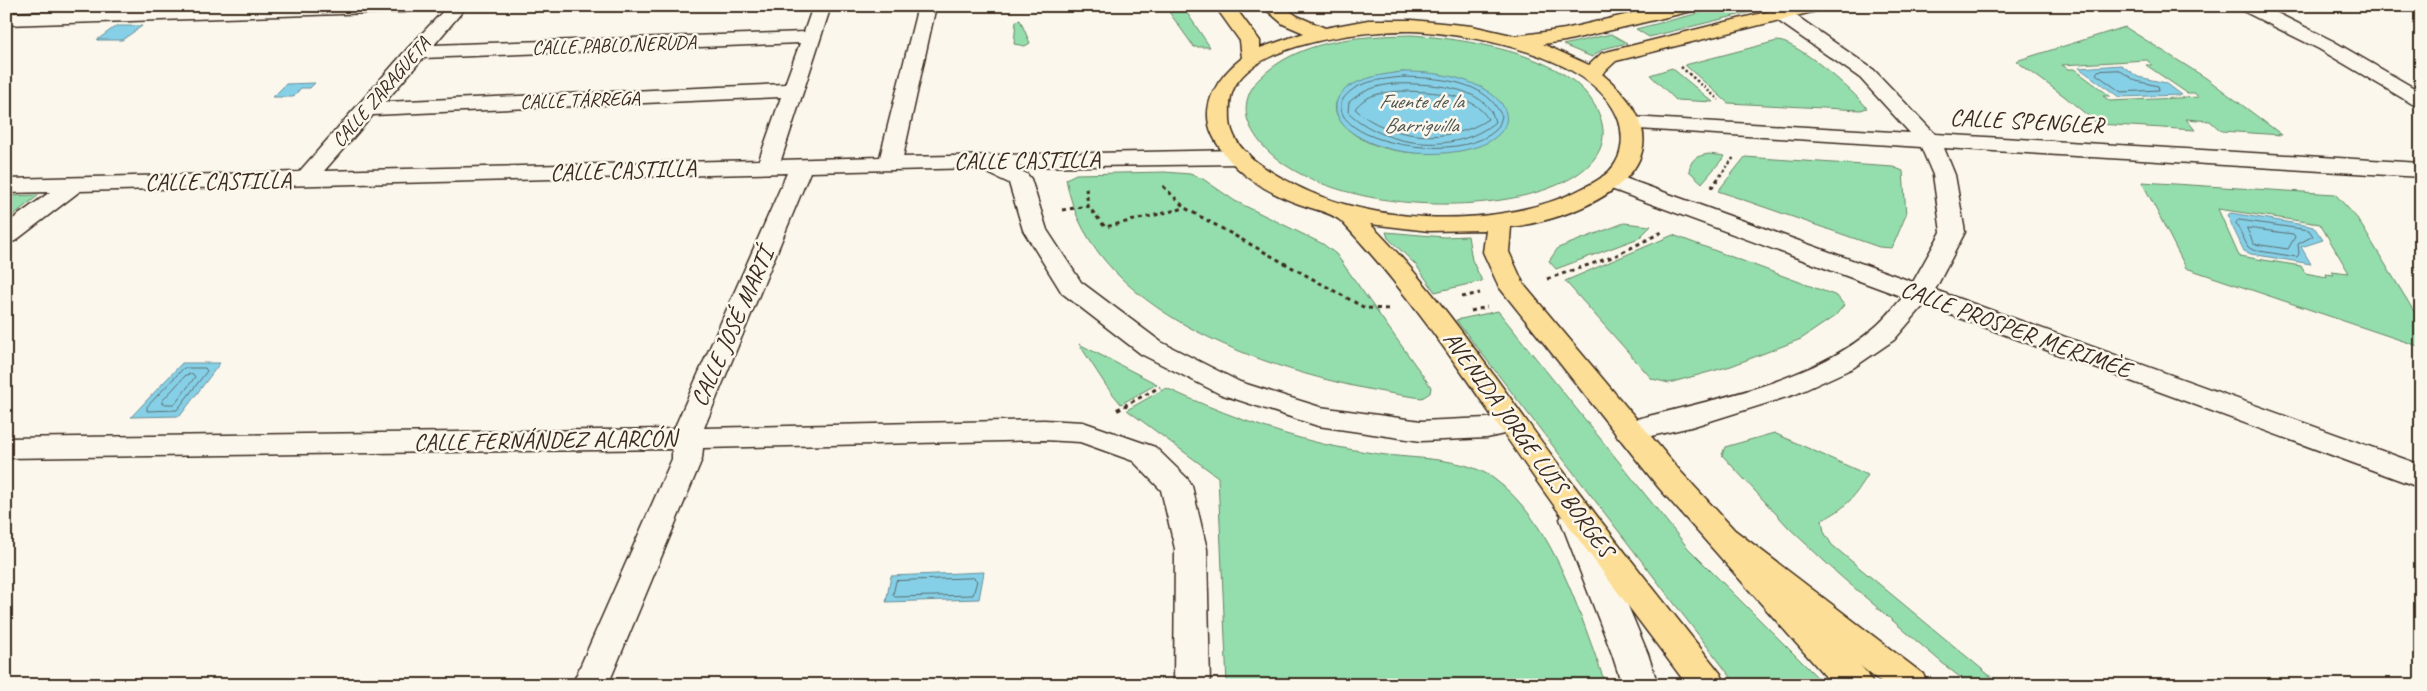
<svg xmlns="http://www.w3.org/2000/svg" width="2427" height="691" font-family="Caveat,sans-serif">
	<rect width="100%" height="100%" fill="#fbf7ec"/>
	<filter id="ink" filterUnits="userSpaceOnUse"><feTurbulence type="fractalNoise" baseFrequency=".02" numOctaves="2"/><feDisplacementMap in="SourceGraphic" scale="10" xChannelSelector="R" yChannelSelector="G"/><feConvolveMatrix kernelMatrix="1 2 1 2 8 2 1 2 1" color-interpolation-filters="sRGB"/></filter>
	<g filter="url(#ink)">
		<g fill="#94ddac" stroke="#688465" fill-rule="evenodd">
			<polygon points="1727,6 1775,6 1649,37 1636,29"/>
			<polygon points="1185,10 1210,47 1194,47 1169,12"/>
			<polygon points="1020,20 1030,43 1025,46 1014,44 1016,21"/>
			<path d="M2125,27L2206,78L2282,135L2221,131L2210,121L2186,119L2195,130L2098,124L2064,96L2016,61ZM2147,60L2152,65H2146L2187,93H2194L2199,97L2110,101L2103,96H2110L2074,69H2068L2062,65Z"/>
			<polygon points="1611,34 1627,43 1603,49 1592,57 1563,45"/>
			<path d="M1412,35C1463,39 1557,52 1590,98C1677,222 1305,245 1250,126C1242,110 1247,91 1259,79C1298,39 1360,36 1412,35ZM1403,72L1481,87L1502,104L1491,140C1452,159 1373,160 1343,124C1313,89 1381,75 1403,72Z"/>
			<path d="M1777,41C1797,41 1854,91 1867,108L1861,110L1728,103L1685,65Z"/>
			<polygon points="1672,68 1713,102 1676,100 1650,75"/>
			<path d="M1709,154L1725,156L1702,183L1689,171C1691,158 1697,156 1709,154Z"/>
			<polygon points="1745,157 1893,167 1903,171 1906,215 1892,248 1879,247 1718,191"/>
			<path d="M1164,172L1190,174L1203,179L1235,201L1323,244L1336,254L1431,387L1430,393L1422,398C1298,382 1091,323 1066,179L1076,174Z"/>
			<path d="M2142,182L2335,194L2357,218L2415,313L2421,333V347L2186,268ZM2218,209L2320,224L2349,273L2331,271L2334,275L2326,274L2327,277L2305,273L2301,266L2239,256Z"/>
			<polygon points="39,195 12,216 6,216 6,196"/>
			<polygon points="1624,223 1651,226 1639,238 1556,269 1549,261 1558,248"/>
			<polygon points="1386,232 1444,237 1468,236 1472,260 1482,281 1435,292 1416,265 1388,238"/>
			<polygon points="1673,235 1837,296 1844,305 1835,316 1801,339 1731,366 1669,383 1652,379 1565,281"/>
			<polygon points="1498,311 1688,548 1825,685 1737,685 1456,320"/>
			<polygon points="1079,344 1157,384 1121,404 1107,387"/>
			<path d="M1166,388C1217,411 1268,431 1323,444C1341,448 1361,451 1379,454C1413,459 1465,457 1493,478C1555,523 1580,616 1606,685H1227L1218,477L1127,410Z"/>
			<path d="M1774,433L1868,475C1854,497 1847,508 1822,520L1824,532L1832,545L2001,685H1970L1947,667L1838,574L1789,528L1722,455L1725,447Z"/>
		</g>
		<g fill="#86d0e7" stroke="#688e97">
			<polygon points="116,26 142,26 122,40 97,40"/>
			<polygon points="2121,65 2138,77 2166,83 2182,95 2119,97 2079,68"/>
			<path d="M1403,72C1434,72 1469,76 1494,96C1504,104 1511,117 1503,129C1494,143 1475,148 1460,151C1425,157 1379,153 1350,131C1342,125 1335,116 1336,105C1339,80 1384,74 1403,72Z"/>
			<polygon points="315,83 310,88 301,88 293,97 273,97 286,84"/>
			<polygon points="2231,213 2310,226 2314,227 2323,240 2301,247 2311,264 2251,254 2244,251 2227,215"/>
			<polygon points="182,363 220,363 180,416 131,417"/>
			<polygon points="984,572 979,599 886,602 891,576"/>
		</g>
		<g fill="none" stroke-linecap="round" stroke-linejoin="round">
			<g stroke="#596c6e" stroke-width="1">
				<polygon points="2119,70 2136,81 2158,86 2159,90 2121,92 2096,74 2098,71"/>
				<path d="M1404,77C1432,78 1469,79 1491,100C1495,104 1499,111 1502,116C1501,120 1499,127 1496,130C1466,158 1383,149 1353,126C1345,119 1340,114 1341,103C1351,81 1383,79 1404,77Z"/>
				<path d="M1392,84C1423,83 1488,84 1495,122C1455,156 1384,147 1348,112L1349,102C1362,91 1375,86 1392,84Z"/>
				<path d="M1404,91C1432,92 1472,92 1488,119C1451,145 1388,140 1355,109C1366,93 1386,92 1404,91Z"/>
				<polygon points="2239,220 2309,230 2313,236 2298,244 2299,254 2297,257 2253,250 2248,247 2236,223"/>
				<polygon points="2247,228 2293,234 2295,237 2288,249 2254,244"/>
				<polygon points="184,368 205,368 207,371 177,410 147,411 147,407"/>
				<polygon points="193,374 195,377 175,404 162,404 162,401 186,375"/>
				<polygon points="974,578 977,581 973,595 895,597 893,595 896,581"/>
			</g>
			<g stroke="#3b2a1e" stroke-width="3">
				<g id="minor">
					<polygon points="226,6 414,6 412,10 405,12 6,25 6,13"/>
					<path d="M448,6H467L434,45L804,32L813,6H831L781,160L880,157L918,6H936L903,157L1239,150L1247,152L1250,157L1247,162L1239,164L1014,167L1027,174L1031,179L1047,230L1081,282L1161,342L1240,382L1320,407L1421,421L1487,418L1511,413L1521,416L1526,423L1521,430L1487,438L1421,441L1318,426L1220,394L1141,354L1062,293L1023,230L1009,183L977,168L810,172L704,428L1044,420L1083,422L1155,447L1187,478L1192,486L1207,549L1210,685H1174L1175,549L1161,490L1133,461L1080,442L1044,440L703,448L702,459L608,685H572L672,459V449L6,458V438L674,429L787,173L80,191L15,241L6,243V224L50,192L6,193V179L299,172L408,48ZM800,43L785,84L385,102L423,58ZM781,97L759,160L324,171L373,115Z"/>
					<polygon points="2239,6 2263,6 2333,41 2421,92 2421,107 2414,105 2319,49 2241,10"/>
					<path d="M1781,8L1788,10L1874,70L1935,134L2421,163V177L1944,148L1955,175L1965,232L1935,290L2421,465V488L1924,305L1894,340L1853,368L1796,394L1691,427L1629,441L1618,438L1614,431L1618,424C1700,401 1808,386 1874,328C1885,319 1894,307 1903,297L1603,186L1599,181L1603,176L1611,174L1619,176L1913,282L1941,232L1933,175L1921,147L1623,128L1620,123L1623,118L1631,117L1910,133L1860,78L1774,18L1772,14L1774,10Z"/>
					<polygon points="1576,507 1587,511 1592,519 1648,654 1658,685 1622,685 1612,654 1560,519 1565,511"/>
				</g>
			</g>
			<g stroke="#3b2a1e" stroke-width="3">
				<path id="major" d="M1215,6H1234L1260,41V48L1304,33L1283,24L1262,6H1283L1297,16L1325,28L1368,20H1412L1472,26L1516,36L1565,29L1663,6H1697L1695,10L1688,12L1565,41L1543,44L1589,65L1602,53L1790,6H1822L1820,10L1616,61L1602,74C1704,158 1596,216 1511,227L1509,252L1524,285L1681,472L1868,674L1873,685H1833L1659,488L1499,287L1483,252L1486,230L1429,231L1370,224C1439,293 1494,377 1552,456C1606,530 1664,602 1721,674L1726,685H1687C1637,617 1585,550 1536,480C1474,391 1416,300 1341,221C1331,212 1312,209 1299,204C1265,192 1229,169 1213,136C1198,105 1219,76 1242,58L1240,41ZM1412,31C1472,34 1596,55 1619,121C1623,134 1623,150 1616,162C1608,177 1589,185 1575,192C1496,229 1372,225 1295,185C1270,172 1233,153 1230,121C1230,113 1229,101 1232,93C1249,42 1367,30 1412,31Z"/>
			</g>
			<g stroke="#3b2a1e" stroke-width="3">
				<polygon id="highway" points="1724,527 1736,531 1923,674 1928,685 1884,685 1712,547 1708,539 1712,531"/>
			</g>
			<g stroke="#3b2a1e" stroke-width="2.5" stroke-dasharray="2.5 2.5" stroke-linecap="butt">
				<polyline points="2410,6 2421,11"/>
				<polyline points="1681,67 1719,100"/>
				<polyline points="1717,180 1734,157"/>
			</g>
			<g stroke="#3b2a1e" stroke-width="3" stroke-dasharray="4 4" stroke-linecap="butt">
				<polyline points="1163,186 1185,208 1365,308 1389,309"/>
				<polyline points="1086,188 1088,206 1105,227 1185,208"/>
				<polyline points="1711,188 1718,179"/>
				<polyline points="1062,210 1088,206"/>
				<polyline points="1547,279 1615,256 1664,231"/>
				<polyline points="1462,297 1480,293"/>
				<polyline points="1471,311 1487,307"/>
				<polyline points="1124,406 1160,387"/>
			</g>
			<polyline stroke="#3b2a1e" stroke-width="4" stroke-dasharray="4.5 4.5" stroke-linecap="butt" points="1117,410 1127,405"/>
			<use href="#minor" fill="#fbf7ec" fill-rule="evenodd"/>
			<use href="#major" fill="#fdde96" fill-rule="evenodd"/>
			<use href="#highway" fill="#fdde96" fill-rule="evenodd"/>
		</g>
	</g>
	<g text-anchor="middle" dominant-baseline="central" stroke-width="5" stroke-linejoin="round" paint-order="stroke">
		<g font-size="20" fill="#3b2a1e" stroke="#fbf7ec">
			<text transform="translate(614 45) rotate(-2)">CALLE PABLO NERUDA</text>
			<text transform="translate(381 92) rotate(-49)">CALLE ZARAGUETA</text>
			<text transform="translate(580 100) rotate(-2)">CALLE TÁRREGA</text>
		</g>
		<g font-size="21" font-style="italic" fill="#4e5450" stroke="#fbf7ec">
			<text x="1421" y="101">Fuente de la<tspan x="1421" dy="24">Barriguilla</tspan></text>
		</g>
		<g font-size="24" fill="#3b2a1e" stroke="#fbf7ec">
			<text transform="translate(2027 121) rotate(3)">CALLE SPENGLER</text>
			<text transform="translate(1027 160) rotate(-1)">CALLE CASTILLA</text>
			<text transform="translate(623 170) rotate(-2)">CALLE CASTILLA</text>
			<text transform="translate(218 181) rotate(-1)">CALLE CASTILLA</text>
			<text transform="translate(732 327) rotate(-66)">CALLE JOSÉ MARTÍ</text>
			<text transform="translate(2016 329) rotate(20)">CALLE PROSPER MERIMÈE</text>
			<text transform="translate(545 440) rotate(-1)">CALLE FERNÁNDEZ ALARCÓN</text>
			<text transform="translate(1529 444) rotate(54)">AVENIDA JORGE LUIS BORGES</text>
		</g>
	</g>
	<rect width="2427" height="691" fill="none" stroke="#fbf7ec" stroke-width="25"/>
	<rect x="12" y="12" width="2402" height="666" fill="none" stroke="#3b2a1e" stroke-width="2" filter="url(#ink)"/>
</svg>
